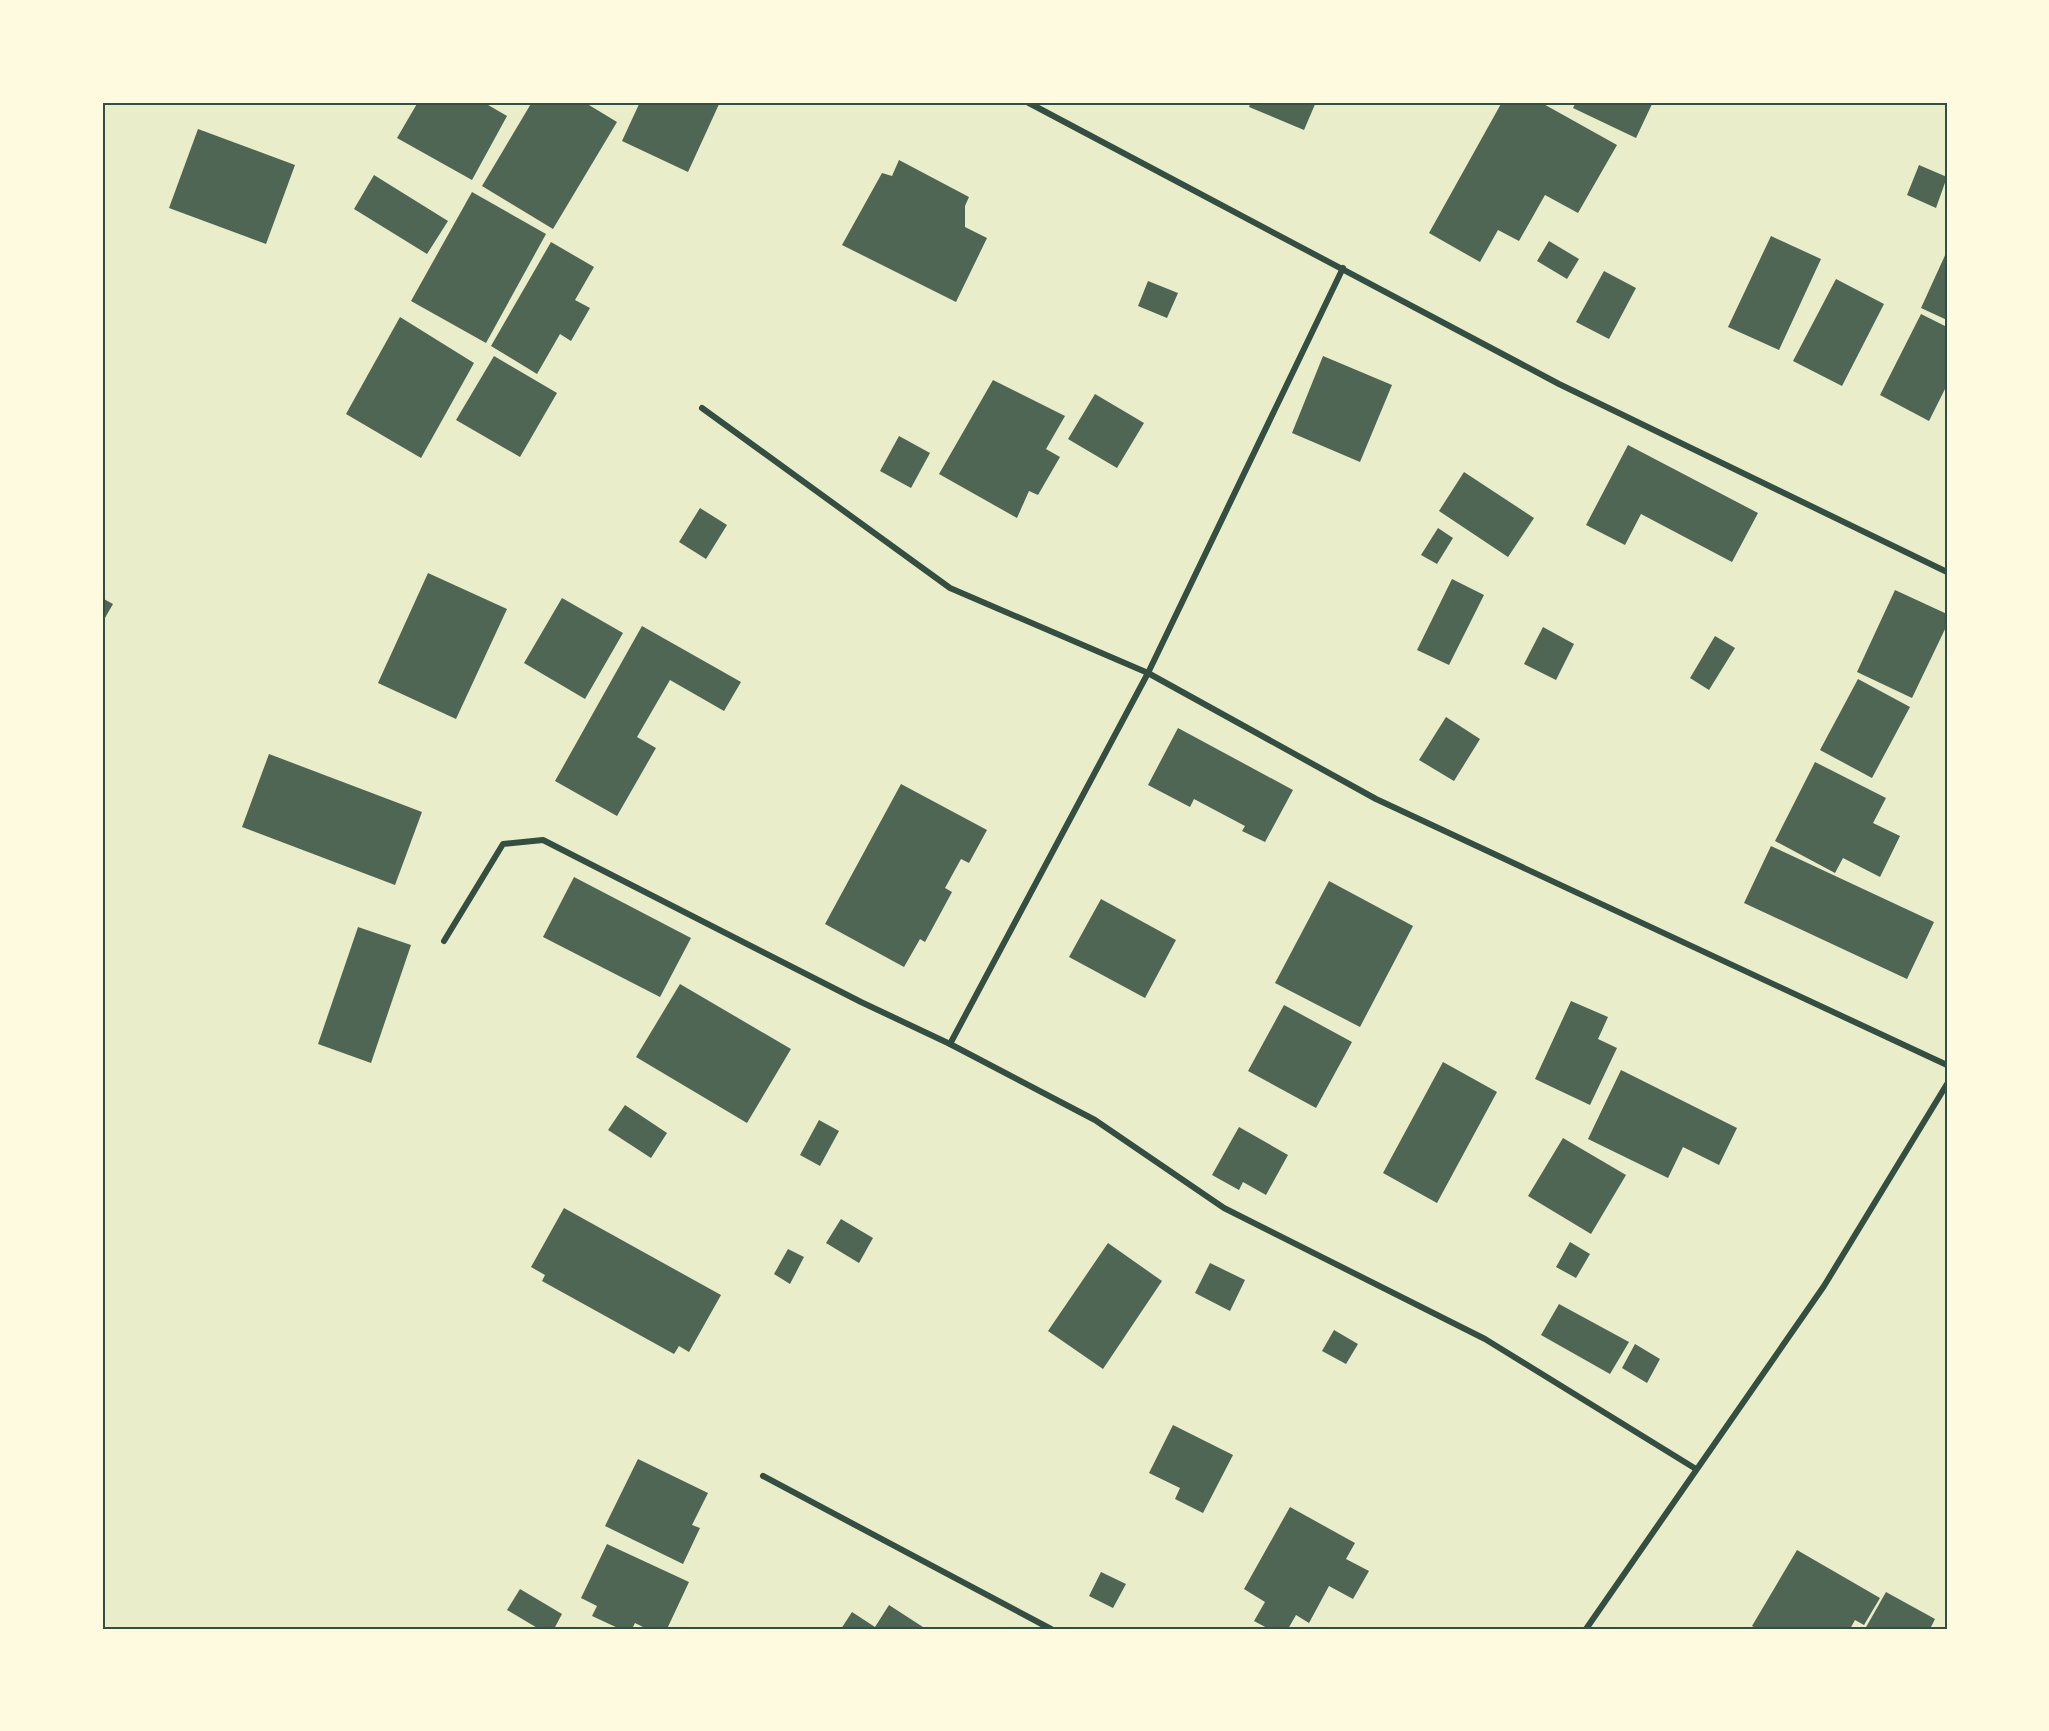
<svg xmlns="http://www.w3.org/2000/svg" width="2049" height="1731" font-family="'Times New Roman',serif">
	<rect width="100%" height="100%" fill="#e9edc9"/>
	<g fill="#4f6655">
		<polygon points="418,102 483,102 507,116 472,180 397,138"/>
		<polygon points="532,102 584,102 617,122 553,229 482,186"/>
		<polygon points="640,102 720,102 688,172 622,141"/>
		<polygon points="1251,102 1316,102 1304,130 1249,107"/>
		<polygon points="1502,102 1540,102 1617,145 1578,213 1545,195 1519,241 1498,230 1480,262 1429,233"/>
		<polygon points="1576,102 1653,102 1636,138 1573,108"/>
		<polygon points="198,129 295,165 266,244 169,208"/>
		<polygon points="899,160 969,197 965,206 965,227 987,238 956,302 842,245 882,173 892,176"/>
		<polygon points="1919,165 1947,177 1936,208 1907,195"/>
		<polygon points="374,175 448,221 427,254 354,209"/>
		<polygon points="472,192 546,234 486,343 411,301"/>
		<polygon points="1771,236 1821,259 1779,350 1728,327"/>
		<polygon points="1549,241 1579,259 1567,279 1537,261"/>
		<polygon points="551,242 594,267 575,300 590,308 571,341 560,334 537,374 491,346"/>
		<polygon points="1947,251 1947,320 1921,308"/>
		<polygon points="1604,271 1636,288 1609,339 1576,322"/>
		<polygon points="1836,279 1884,304 1842,386 1793,361"/>
		<polygon points="1148,281 1178,293 1167,318 1138,306"/>
		<polygon points="1921,314 1947,327 1947,385 1929,421 1880,395"/>
		<polygon points="400,317 474,363 421,458 346,414"/>
		<polygon points="494,356 557,393 520,457 456,420"/>
		<polygon points="1323,356 1392,385 1360,462 1292,433"/>
		<polygon points="993,380 1065,416 1046,449 1060,457 1038,495 1029,491 1017,518 939,474"/>
		<polygon points="1095,394 1144,423 1117,468 1068,439"/>
		<polygon points="899,436 930,453 911,488 880,471"/>
		<polygon points="1628,445 1758,513 1732,562 1641,514 1625,545 1586,525"/>
		<polygon points="1464,472 1534,518 1508,557 1439,511"/>
		<polygon points="700,508 727,525 706,559 679,542"/>
		<polygon points="1438,528 1453,538 1437,564 1421,555"/>
		<polygon points="428,573 507,609 456,719 378,683"/>
		<polygon points="1452,579 1484,595 1449,665 1417,650"/>
		<polygon points="1895,590 1947,614 1947,625 1912,698 1857,672"/>
		<polygon points="102,598 113,604 102,623"/>
		<polygon points="562,598 623,633 585,699 524,663"/>
		<polygon points="642,626 741,682 724,711 670,680 637,737 656,748 617,816 555,781"/>
		<polygon points="1543,627 1574,644 1556,680 1524,664"/>
		<polygon points="1715,636 1735,648 1709,690 1690,678"/>
		<polygon points="1858,679 1910,707 1872,778 1820,750"/>
		<polygon points="1446,717 1480,739 1454,781 1419,760"/>
		<polygon points="1178,728 1293,790 1265,842 1242,831 1245,826 1194,799 1190,807 1148,785"/>
		<polygon points="269,754 422,812 395,885 242,827"/>
		<polygon points="1815,762 1886,798 1873,823 1900,836 1880,877 1843,858 1835,873 1775,841"/>
		<polygon points="901,784 987,830 969,863 961,859 945,888 952,892 925,942 920,939 904,967 825,924"/>
		<polygon points="1771,846 1934,922 1907,979 1744,903"/>
		<polygon points="574,877 691,938 660,997 543,937"/>
		<polygon points="1329,881 1413,926 1360,1027 1275,983"/>
		<polygon points="1101,899 1176,940 1145,998 1069,957"/>
		<polygon points="358,927 411,945 371,1063 318,1044"/>
		<polygon points="680,984 791,1049 747,1123 636,1057"/>
		<polygon points="1571,1001 1608,1017 1598,1039 1617,1048 1590,1105 1535,1079"/>
		<polygon points="1284,1005 1352,1042 1316,1108 1248,1071"/>
		<polygon points="1443,1062 1497,1092 1437,1203 1383,1173"/>
		<polygon points="1621,1070 1737,1128 1719,1165 1683,1147 1668,1178 1588,1139"/>
		<polygon points="625,1105 667,1133 651,1158 608,1130"/>
		<polygon points="819,1120 839,1131 820,1166 800,1155"/>
		<polygon points="1239,1127 1288,1155 1266,1195 1243,1182 1239,1190 1212,1175"/>
		<polygon points="1563,1138 1626,1175 1591,1234 1528,1196"/>
		<polygon points="564,1208 721,1295 689,1352 679,1346 674,1354 542,1281 545,1275 531,1267"/>
		<polygon points="841,1219 873,1238 859,1263 826,1243"/>
		<polygon points="1570,1242 1590,1254 1576,1278 1556,1267"/>
		<polygon points="1108,1243 1162,1281 1103,1369 1048,1331"/>
		<polygon points="788,1249 804,1257 790,1284 774,1274"/>
		<polygon points="1210,1263 1245,1280 1230,1311 1195,1293"/>
		<polygon points="1559,1304 1629,1342 1610,1374 1541,1335"/>
		<polygon points="1334,1330 1358,1344 1346,1364 1322,1351"/>
		<polygon points="1635,1344 1660,1359 1647,1383 1622,1368"/>
		<polygon points="1173,1425 1233,1455 1203,1513 1175,1499 1180,1488 1149,1473"/>
		<polygon points="638,1459 708,1493 692,1525 700,1528 683,1564 605,1526"/>
		<polygon points="1290,1507 1355,1543 1346,1559 1369,1571 1353,1599 1329,1586 1309,1623 1296,1615 1288,1629 1269,1629 1254,1621 1265,1602 1244,1589"/>
		<polygon points="607,1544 689,1582 667,1629 647,1629 635,1623 632,1629 620,1629 592,1616 597,1606 581,1598"/>
		<polygon points="1797,1550 1880,1598 1864,1625 1855,1620 1850,1629 1757,1629 1752,1626"/>
		<polygon points="1101,1572 1126,1584 1113,1608 1089,1596"/>
		<polygon points="520,1589 562,1614 554,1629 539,1629 507,1610"/>
		<polygon points="1886,1592 1935,1619 1930,1629 1865,1629"/>
		<polygon points="889,1605 926,1629 841,1629 852,1612 875,1627"/>
	</g>
	<g fill="none" stroke-linecap="round" stroke-linejoin="round">
		<g stroke="#344e41" stroke-width="6">
			<polyline points="1027,102 1559,384 1947,572"/>
			<polyline points="702,408 950,588 1148,673 1376,799 1947,1065"/>
			<polyline points="444,941 503,844 543,840 861,1002 950,1044 1095,1120 1224,1208 1485,1339 1696,1469"/>
			<polyline points="950,1044 1148,673 1343,268"/>
			<polyline points="763,1476 1051,1629"/>
			<polyline points="1586,1629 1824,1286 1947,1084"/>
		</g>
	</g>
	<rect width="2049" height="1731" fill="none" stroke="#fefae0" stroke-width="207"/>
	<rect x="104" y="104" width="1842" height="1524" fill="none" stroke="#344e41" stroke-width="2"/>
</svg>
